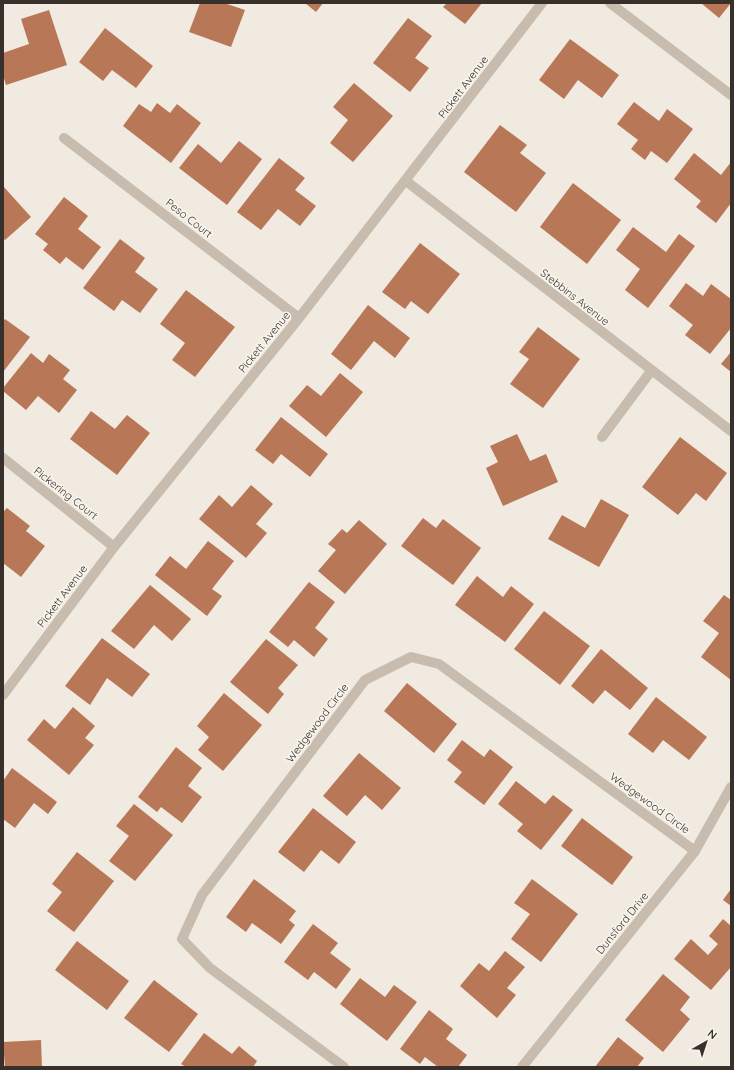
<svg xmlns="http://www.w3.org/2000/svg" width="734" height="1070" font-family="Quicksand,sans-serif">
	<rect width="100%" height="100%" fill="#f0eae0"/>
	<g fill="#b87757">
		<polygon points="200,3 224,3 245,10 231,47 189,32"/>
		<polygon points="305,3 323,3 316,12"/>
		<polygon points="447,3 482,3 465,24 443,7"/>
		<polygon points="701,3 731,3 719,18"/>
		<polygon points="49,10 67,65 6,85 3,75 3,53 29,44 21,19"/>
		<polygon points="408,18 432,36 415,58 429,68 410,92 373,63"/>
		<polygon points="105,28 153,66 136,88 112,70 103,81 79,62"/>
		<polygon points="570,39 619,75 602,98 578,80 564,99 539,80"/>
		<polygon points="354,83 393,116 353,162 330,143 348,120 333,107"/>
		<polygon points="634,102 659,121 667,109 693,129 667,163 651,151 645,160 631,149 638,140 617,124"/>
		<polygon points="157,103 170,113 177,104 201,123 171,163 123,126 139,104 151,112"/>
		<polygon points="500,125 527,145 520,153 546,173 516,212 464,172"/>
		<polygon points="239,141 262,159 227,205 179,168 198,144 221,163"/>
		<polygon points="694,153 721,175 731,162 731,203 716,223 696,207 701,201 674,179"/>
		<polygon points="279,158 305,178 295,190 316,206 300,226 278,209 261,230 237,212"/>
		<polygon points="573,183 621,220 587,264 540,227"/>
		<polygon points="3,186 31,217 5,240 3,238"/>
		<polygon points="64,197 88,216 78,229 101,247 83,270 66,257 60,264 43,250 48,244 35,234"/>
		<polygon points="633,227 666,252 679,234 695,246 648,308 625,290 640,269 616,250"/>
		<polygon points="120,239 145,258 135,272 158,289 140,313 122,300 114,311 83,288"/>
		<polygon points="420,243 460,274 428,314 411,301 405,309 382,292"/>
		<polygon points="686,283 703,296 711,284 731,299 731,328 710,354 685,335 693,325 669,306"/>
		<polygon points="186,290 235,327 195,377 172,360 185,343 160,324"/>
		<polygon points="368,305 410,338 395,358 374,341 351,370 331,354"/>
		<polygon points="5,319 30,337 3,372 3,322"/>
		<polygon points="538,327 580,359 543,408 510,384 529,359 519,352"/>
		<polygon points="731,352 731,372 721,364"/>
		<polygon points="31,353 43,363 49,354 70,370 63,379 77,390 59,413 38,396 26,410 3,391 3,388"/>
		<polygon points="340,373 363,392 326,437 289,406 307,385 321,396"/>
		<polygon points="91,411 115,429 127,415 150,433 117,475 70,439"/>
		<polygon points="281,417 328,454 310,477 281,454 273,464 255,450"/>
		<polygon points="517,434 530,461 546,454 558,482 503,506 486,468 498,462 490,446"/>
		<polygon points="680,437 727,473 706,501 696,493 678,515 642,487"/>
		<polygon points="251,485 273,504 256,524 267,533 246,558 199,519 219,495 232,507"/>
		<polygon points="601,499 629,515 599,567 548,539 562,515 585,528"/>
		<polygon points="7,508 30,526 26,531 45,546 21,577 3,563 3,512"/>
		<polygon points="423,518 436,528 443,519 481,548 453,585 401,546"/>
		<polygon points="359,520 387,544 345,594 318,571 336,550 328,544 342,529 347,533"/>
		<polygon points="208,541 234,561 212,589 222,596 207,616 155,575 170,556 186,569"/>
		<polygon points="477,576 503,597 511,586 534,604 505,642 455,605"/>
		<polygon points="309,582 335,602 315,628 328,639 314,657 294,640 288,647 269,632"/>
		<polygon points="150,585 191,619 172,641 154,625 134,649 111,631"/>
		<polygon points="724,595 731,600 731,680 701,657 719,633 703,621"/>
		<polygon points="544,611 590,646 560,685 514,649"/>
		<polygon points="102,638 150,674 132,697 107,678 90,705 65,686"/>
		<polygon points="266,639 298,665 278,688 284,694 268,714 230,682"/>
		<polygon points="601,649 648,688 630,710 605,690 593,704 571,686"/>
		<polygon points="407,683 457,724 434,753 384,711"/>
		<polygon points="224,693 262,725 223,771 198,750 209,737 197,726"/>
		<polygon points="656,697 707,737 689,760 663,740 653,753 628,734"/>
		<polygon points="73,707 95,726 85,738 94,745 69,775 27,740 44,719 55,729"/>
		<polygon points="462,740 484,757 490,749 513,767 484,805 454,782 462,772 447,760"/>
		<polygon points="176,747 202,768 188,786 202,797 182,823 161,807 157,812 138,797"/>
		<polygon points="359,753 401,788 382,810 365,795 347,816 323,796"/>
		<polygon points="12,768 57,802 48,814 34,803 15,828 3,819 3,781"/>
		<polygon points="516,781 545,804 553,795 573,810 541,850 517,831 523,824 498,804"/>
		<polygon points="134,804 173,835 135,881 109,861 129,836 116,826"/>
		<polygon points="313,808 356,842 339,864 321,850 304,872 278,852"/>
		<polygon points="582,818 633,857 612,885 561,846"/>
		<polygon points="77,852 114,881 74,932 47,911 62,892 52,884"/>
		<polygon points="254,879 296,911 289,920 295,925 281,944 252,923 246,932 226,917"/>
		<polygon points="532,879 578,914 541,962 511,939 530,914 514,903"/>
		<polygon points="731,889 731,906 723,900"/>
		<polygon points="723,919 731,926 731,967 711,990 674,959 691,939 708,955 718,944 709,936"/>
		<polygon points="313,924 338,943 330,953 351,969 336,989 314,972 308,980 284,962"/>
		<polygon points="77,941 129,981 107,1010 55,970"/>
		<polygon points="505,951 525,967 507,988 516,995 497,1018 460,986 479,963 489,971"/>
		<polygon points="663,974 690,997 680,1010 690,1019 663,1052 625,1020"/>
		<polygon points="360,978 385,997 394,985 417,1002 387,1041 340,1004"/>
		<polygon points="154,980 198,1014 169,1052 124,1018"/>
		<polygon points="429,1010 453,1029 446,1039 467,1055 458,1067 438,1067 425,1057 420,1064 400,1049"/>
		<polygon points="204,1033 232,1054 239,1046 257,1061 253,1067 186,1067 181,1064"/>
		<polygon points="618,1037 644,1058 637,1067 595,1067"/>
		<polygon points="41,1040 42,1067 5,1067 3,1042"/>
	</g>
	<g fill="none" stroke-linecap="round" stroke-linejoin="round">
		<g stroke="#c7bcad" stroke-width="10">
			<polyline points="610,3 731,95"/>
			<polyline points="64,138 299,318"/>
			<polyline points="406,181 731,431"/>
			<polyline points="602,437 651,371"/>
			<polyline points="3,458 114,547"/>
			<polyline points="3,695 114,547 299,318 542,3"/>
			<polyline points="344,1067 210,968 182,939 202,895 365,680 411,657 439,664 695,851"/>
			<polyline points="522,1067 695,851 731,787"/>
		</g>
	</g>
	<g text-anchor="middle" dominant-baseline="central" stroke-width="3.5" stroke-linejoin="round" paint-order="stroke">
		<g font-size="11" fill="#37302b" stroke="#f8f4ec">
			<text transform="translate(463 87) rotate(-53)">Pickett Avenue</text>
			<text transform="translate(189 218) rotate(38)">Peso Court</text>
			<text transform="translate(575 297) rotate(38)">Stebbins Avenue</text>
			<text transform="translate(264 342) rotate(-51)">Pickett Avenue</text>
			<text transform="translate(66 493) rotate(38)">Pickering Court</text>
			<text transform="translate(62 596) rotate(-53)">Pickett Avenue</text>
			<text transform="translate(317 723) rotate(-53)">Wedgewood Circle</text>
			<text transform="translate(650 803) rotate(36)">Wedgewood Circle</text>
			<text transform="translate(622 923) rotate(-51)">Dunsford Drive</text>
		</g>
	</g>
	<rect width="734" height="1070" fill="none" stroke="#37302b" stroke-width="8"/>
	<g transform="translate(706 1042) rotate(39)" stroke="#f8f4ec" stroke-width="3" paint-order="stroke">
	<path d="M0-3L7 15L0 10L-7 15Z" fill="#37302b"/>
	<text y="-6" font-size="11" font-weight="bold" text-anchor="middle" fill="#37302b">N</text>
	</g>
</svg>
